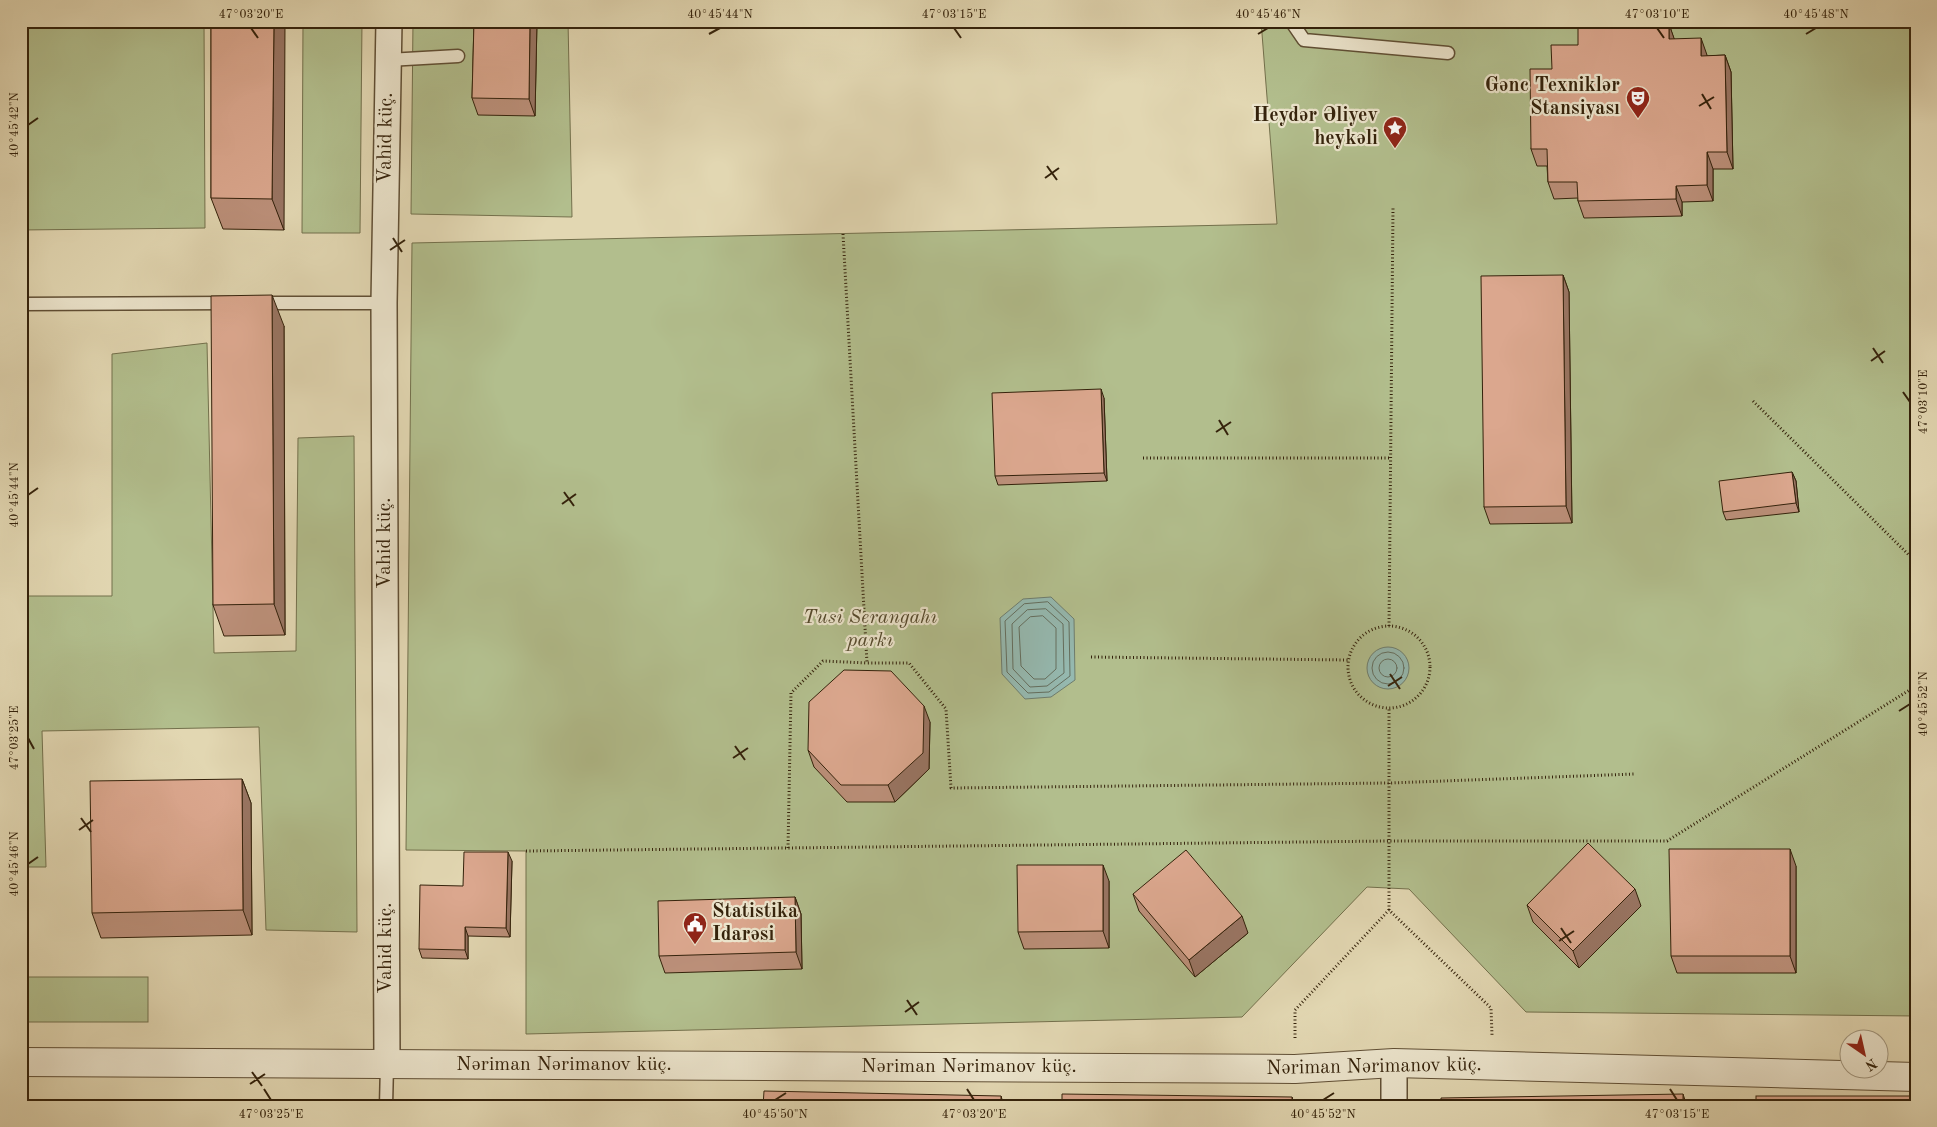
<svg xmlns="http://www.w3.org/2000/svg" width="1937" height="1127" font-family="'Old Standard TT',serif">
	<rect width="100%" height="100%" fill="#e2d7b2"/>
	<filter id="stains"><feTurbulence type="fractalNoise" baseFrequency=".004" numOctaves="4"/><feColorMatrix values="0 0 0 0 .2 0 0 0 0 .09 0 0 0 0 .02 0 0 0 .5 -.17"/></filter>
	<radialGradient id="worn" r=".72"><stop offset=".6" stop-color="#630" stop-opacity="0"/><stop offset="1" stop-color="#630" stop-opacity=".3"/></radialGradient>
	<g fill="#b2be8d" stroke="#73704c">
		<polygon points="21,21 204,21 205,228 21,230"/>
		<polygon points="303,21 362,21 360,233 302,233"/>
		<polygon points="413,21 568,21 572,217 411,214"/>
		<polygon points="1261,21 1916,21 1916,1016 1526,1012 1409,889 1367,887 1242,1017 526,1034 526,851 406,850 412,243 1277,224"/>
		<polygon points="207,343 214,653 296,651 298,438 354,436 357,932 266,930 259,727 42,731 46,867 21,867 21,596 112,596 112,354"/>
		<rect x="21" y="977" width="127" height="45"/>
	</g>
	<g fill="#95b9b0" stroke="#6e7d6e">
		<polygon points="1051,597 1074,619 1075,680 1051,697 1025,699 1002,674 1000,618 1023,599"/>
		<circle cx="1388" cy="668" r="21"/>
	</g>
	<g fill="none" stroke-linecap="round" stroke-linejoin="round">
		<g stroke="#646e5e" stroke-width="1">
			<polygon points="1048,602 1069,622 1070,676 1049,692 1028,693 1007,672 1005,621 1024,604"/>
			<polygon points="1046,609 1063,624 1064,673 1047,686 1030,687 1013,669 1012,624 1027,610"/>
			<polygon points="1043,616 1056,628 1056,669 1045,679 1034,679 1021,666 1019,627 1030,617"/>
			<circle cx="1388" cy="668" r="16"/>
			<circle cx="1388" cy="668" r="9"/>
		</g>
		<g stroke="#604f35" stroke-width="15">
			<g id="service">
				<polyline points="1291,21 1304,40 1448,53"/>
				<polyline points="388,60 458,56"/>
				<polyline points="259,303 384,303"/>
				<polyline points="21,304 229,303"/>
				<polyline points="386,1106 387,1064"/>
			</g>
		</g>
		<g stroke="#604f35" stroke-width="28">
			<g id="minor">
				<polyline points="387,1064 384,303 389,21"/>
				<polyline points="1394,1106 1394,1063"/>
			</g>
		</g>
		<g stroke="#604f35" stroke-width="30">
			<polyline id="tertiary" points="21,1062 1295,1069 1394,1063 1916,1077"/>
		</g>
		<g stroke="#34220b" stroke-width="3" stroke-dasharray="1 2.5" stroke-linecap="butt">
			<polyline points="843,234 867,663 909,663 946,709 951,788 1389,783 1635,774"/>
			<polyline points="1753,401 1916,562"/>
			<polyline points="1143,458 1390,458"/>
			<polyline points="1389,626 1393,208"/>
			<circle cx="1389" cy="667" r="41"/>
			<polyline points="1091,657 1348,660"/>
			<polyline points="788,848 791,693 823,661 867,663"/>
			<polyline points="526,851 1388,841 1667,841 1916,686"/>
			<polyline points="1389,910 1389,708"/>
			<polyline points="1295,1038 1295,1010 1389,910 1491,1008 1492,1035"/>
		</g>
		<use href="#service" stroke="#ece5cd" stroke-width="12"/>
		<use href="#minor" stroke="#ece5cd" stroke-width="25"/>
		<use href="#tertiary" stroke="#ece5cd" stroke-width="28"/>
	</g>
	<g fill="#bc907a" stroke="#34220b">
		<polygon points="211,21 284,230 223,229 211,198"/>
		<polygon points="474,21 537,21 535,116 478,115 472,98"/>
		<polygon points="1669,24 1674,39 1707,55 1707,56 1725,55 1731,72 1733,169 1713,169 1713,201 1682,202 1682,216 1584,218 1578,201 1578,198 1554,199 1548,182 1547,166 1537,166 1531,149 1552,69 1578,45"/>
		<polygon points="1563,275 1569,292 1572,523 1490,524 1484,507"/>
		<polygon points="284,326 285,635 224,636 213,605"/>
		<polygon points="1104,398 1107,481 998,485 995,476"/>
		<polygon points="1792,472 1796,481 1799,512 1726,520 1723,512"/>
		<polygon points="930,722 929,769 895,802 847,802 814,767 808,750"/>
		<polygon points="242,779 251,803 252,935 101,938 92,913"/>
		<polygon points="512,861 510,937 468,936 468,959 422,958 419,949 463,886"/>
		<polygon points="1796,866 1796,973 1677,973 1671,956"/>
		<polygon points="1109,881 1109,948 1024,949 1018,932"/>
		<polygon points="1133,894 1248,933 1195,977 1139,911"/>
		<polygon points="795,897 801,914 802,969 665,973 659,956"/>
		<polygon points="1527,905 1641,906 1579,968 1533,922"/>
	</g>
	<g fill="#997563" stroke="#34220b">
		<polygon points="274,21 285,21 284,230 272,199"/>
		<polygon points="530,21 537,21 535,116 529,99"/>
		<polygon points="1669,24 1675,41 1669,39"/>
		<polygon points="1701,38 1707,55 1707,72 1701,56"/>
		<polygon points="1725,55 1731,72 1733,169 1727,152"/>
		<polygon points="1707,152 1713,169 1713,201 1707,185"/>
		<polygon points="1676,186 1682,202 1682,216 1676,199"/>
		<polygon points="1563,275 1569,292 1572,523 1566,506"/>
		<polygon points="272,295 284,326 285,635 274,604"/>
		<polygon points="1101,389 1104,398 1107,481 1104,473"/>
		<polygon points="1792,472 1796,481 1799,512 1796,503"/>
		<polygon points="924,706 930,722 929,769 895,802 888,785"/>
		<polygon points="242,779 251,803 252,935 243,910"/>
		<polygon points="1790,849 1796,866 1796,973 1790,956"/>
		<polygon points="508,852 512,861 510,937 506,928"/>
		<polygon points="1103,865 1109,881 1109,948 1103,931"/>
		<polygon points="1635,889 1641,906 1579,968 1573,951"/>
		<polygon points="795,897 801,914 802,969 796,952"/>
		<polygon points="1242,916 1248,933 1195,977 1189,960"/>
		<polygon points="465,927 468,936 468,959 465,950"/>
		<polygon points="1683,1094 1687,1106 1683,1106"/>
		<polygon points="1001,1096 1004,1106 1001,1106"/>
		<polygon points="1292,1097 1295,1106 1292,1106"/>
	</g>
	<g fill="#dba78e" stroke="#34220b">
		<polygon points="211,21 274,21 272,199 211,198"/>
		<polygon points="474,21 530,21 529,99 472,98"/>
		<polygon points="1669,24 1669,39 1701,38 1701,56 1725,55 1727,152 1707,152 1707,185 1676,186 1676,199 1578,201 1577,182 1548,182 1547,149 1531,149 1530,69 1552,69 1551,45 1578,45 1578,27"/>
		<polygon points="1563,275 1566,506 1484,507 1481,276"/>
		<polygon points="272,295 274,604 213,605 211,296"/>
		<polygon points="1101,389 1104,473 995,476 992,393"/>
		<polygon points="1792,472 1796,503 1723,512 1719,481"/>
		<polygon points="844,670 891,671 924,706 923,753 888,785 841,785 808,750 809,702"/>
		<polygon points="242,779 243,910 92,913 90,781"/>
		<polygon points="1588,843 1635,889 1573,951 1527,905"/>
		<polygon points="1669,849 1790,849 1790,956 1671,956"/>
		<polygon points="1186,850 1242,916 1189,960 1133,894"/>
		<polygon points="464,852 508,852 506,928 465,927 465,950 419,949 420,885 463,886"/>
		<polygon points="1017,865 1103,865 1103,931 1018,932"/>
		<polygon points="795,897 796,952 659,956 658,901"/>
		<polygon points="764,1091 1001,1096 1001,1106 763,1106"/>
		<polygon points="1062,1094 1292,1097 1292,1106 1062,1106"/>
		<polygon points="1683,1094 1683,1106 1441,1106 1441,1098"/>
		<rect x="1756" y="1096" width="160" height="10"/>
		<polygon points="690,1100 690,1106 470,1106 470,1102"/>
	</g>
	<path fill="none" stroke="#34220b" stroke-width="2" d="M251,28L258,38M954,28L961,38M1657,28L1664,38M709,34L720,28M1258,34L1268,28M1806,34L1816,28M1702,94L1711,109M1699,106L1714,97M28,125L38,118M1047,166L1057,180M1045,178L1059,168M393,238L402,252M390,250L405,240M1873,348L1883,363M1871,361L1885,351M1903,392L1910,402M1219,420L1228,435M1216,432L1231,422M564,492L574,506M28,495L38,488M562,504L576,494M1390,674L1400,689M1388,686L1402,677M1899,711L1910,704M28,738L34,749M735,746L745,760M733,758L748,748M81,818L91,832M79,830L93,820M28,864L38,857M1561,928L1571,943M1559,941L1574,931M907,1000L917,1015M905,1012L919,1002M252,1072L262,1086M250,1084L265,1074M264,1089L271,1100M967,1089L974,1100M1670,1089L1677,1100M775,1100L786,1093M1323,1100L1334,1093"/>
	<defs>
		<g id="theatre-pin" transform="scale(1.25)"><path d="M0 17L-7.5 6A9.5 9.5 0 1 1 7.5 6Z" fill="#8f2418" stroke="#ece5cd"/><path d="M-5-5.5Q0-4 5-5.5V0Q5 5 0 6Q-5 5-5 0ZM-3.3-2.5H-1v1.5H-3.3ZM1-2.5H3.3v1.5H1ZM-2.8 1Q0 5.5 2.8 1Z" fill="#fff"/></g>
		<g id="sight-pin" transform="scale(1.25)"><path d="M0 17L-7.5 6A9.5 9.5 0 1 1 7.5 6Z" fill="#8f2418" stroke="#ece5cd"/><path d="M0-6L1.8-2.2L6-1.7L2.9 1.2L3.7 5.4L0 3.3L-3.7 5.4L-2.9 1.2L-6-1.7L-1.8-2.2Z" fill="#fff"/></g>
		<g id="civic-pin" transform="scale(1.25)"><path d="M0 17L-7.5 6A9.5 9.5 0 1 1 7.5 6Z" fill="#8f2418" stroke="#ece5cd"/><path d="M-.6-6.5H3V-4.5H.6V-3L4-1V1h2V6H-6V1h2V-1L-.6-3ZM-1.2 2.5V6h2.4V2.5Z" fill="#fff"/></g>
	</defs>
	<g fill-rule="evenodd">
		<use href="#theatre-pin" x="1638" y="98"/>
		<use href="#sight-pin" x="1395" y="128"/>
		<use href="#civic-pin" x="695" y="924"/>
	</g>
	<g text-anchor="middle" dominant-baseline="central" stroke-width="4.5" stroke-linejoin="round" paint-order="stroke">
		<g font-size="20" font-weight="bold" fill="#34220b" stroke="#ece5cd" text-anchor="end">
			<text x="1620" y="86">Gənc Texniklər<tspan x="1620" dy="23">Stansiyası</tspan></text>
			<text x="1378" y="116">Heydər Əliyev<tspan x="1378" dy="23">heykəli</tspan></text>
			<text x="712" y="912" text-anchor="start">Statistika<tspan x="712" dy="23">Idarəsi</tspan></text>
		</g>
		<g font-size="20" fill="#34220b" stroke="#ece5cd">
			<text transform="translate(386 138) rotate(-89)">Vahid küç.</text>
			<text transform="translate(385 543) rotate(-90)">Vahid küç.</text>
			<text transform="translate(386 948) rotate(-90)">Vahid küç.</text>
			<text x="564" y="1065">Nəriman Nərimanov küç.</text>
			<text x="969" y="1067">Nəriman Nərimanov küç.</text>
			<text transform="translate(1374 1067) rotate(-1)">Nəriman Nərimanov küç.</text>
		</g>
		<g font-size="20" font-style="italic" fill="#54492c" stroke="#ece5cd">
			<text x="870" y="618">Tusi Serangahı<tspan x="870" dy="23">parkı</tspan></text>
		</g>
	</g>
	<rect width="1937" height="1127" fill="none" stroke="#e2d7b2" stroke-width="55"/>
	<g transform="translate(1864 1054) rotate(146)"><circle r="24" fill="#ece5cd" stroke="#a2977f"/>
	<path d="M0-4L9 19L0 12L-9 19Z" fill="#8f2418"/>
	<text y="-8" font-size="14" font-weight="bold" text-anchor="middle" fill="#34220b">N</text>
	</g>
	<rect x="28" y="28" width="1882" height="1072" fill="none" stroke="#34220b" stroke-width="2"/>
	<g font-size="12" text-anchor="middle" fill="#34220b">
		<text x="251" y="18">47°03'20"E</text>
		<text x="720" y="18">40°45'44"N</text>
		<text x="954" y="18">47°03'15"E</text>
		<text x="1268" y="18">40°45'46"N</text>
		<text x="1657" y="18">47°03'10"E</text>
		<text x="1816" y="18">40°45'48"N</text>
		<text transform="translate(14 125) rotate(-90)" y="4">40°45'42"N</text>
		<text transform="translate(1923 402) rotate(-90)" y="4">47°03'10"E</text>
		<text transform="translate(14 495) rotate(-90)" y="4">40°45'44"N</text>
		<text transform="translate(1923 704) rotate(-90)" y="4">40°45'52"N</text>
		<text transform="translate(14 738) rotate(-90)" y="4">47°03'25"E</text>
		<text transform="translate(14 864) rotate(-90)" y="4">40°45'46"N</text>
		<text x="271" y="1118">47°03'25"E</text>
		<text x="775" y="1118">40°45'50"N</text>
		<text x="974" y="1118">47°03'20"E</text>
		<text x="1323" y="1118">40°45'52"N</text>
		<text x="1677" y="1118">47°03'15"E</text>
	</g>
	<rect width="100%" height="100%" filter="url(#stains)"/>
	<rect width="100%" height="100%" fill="url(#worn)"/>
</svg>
